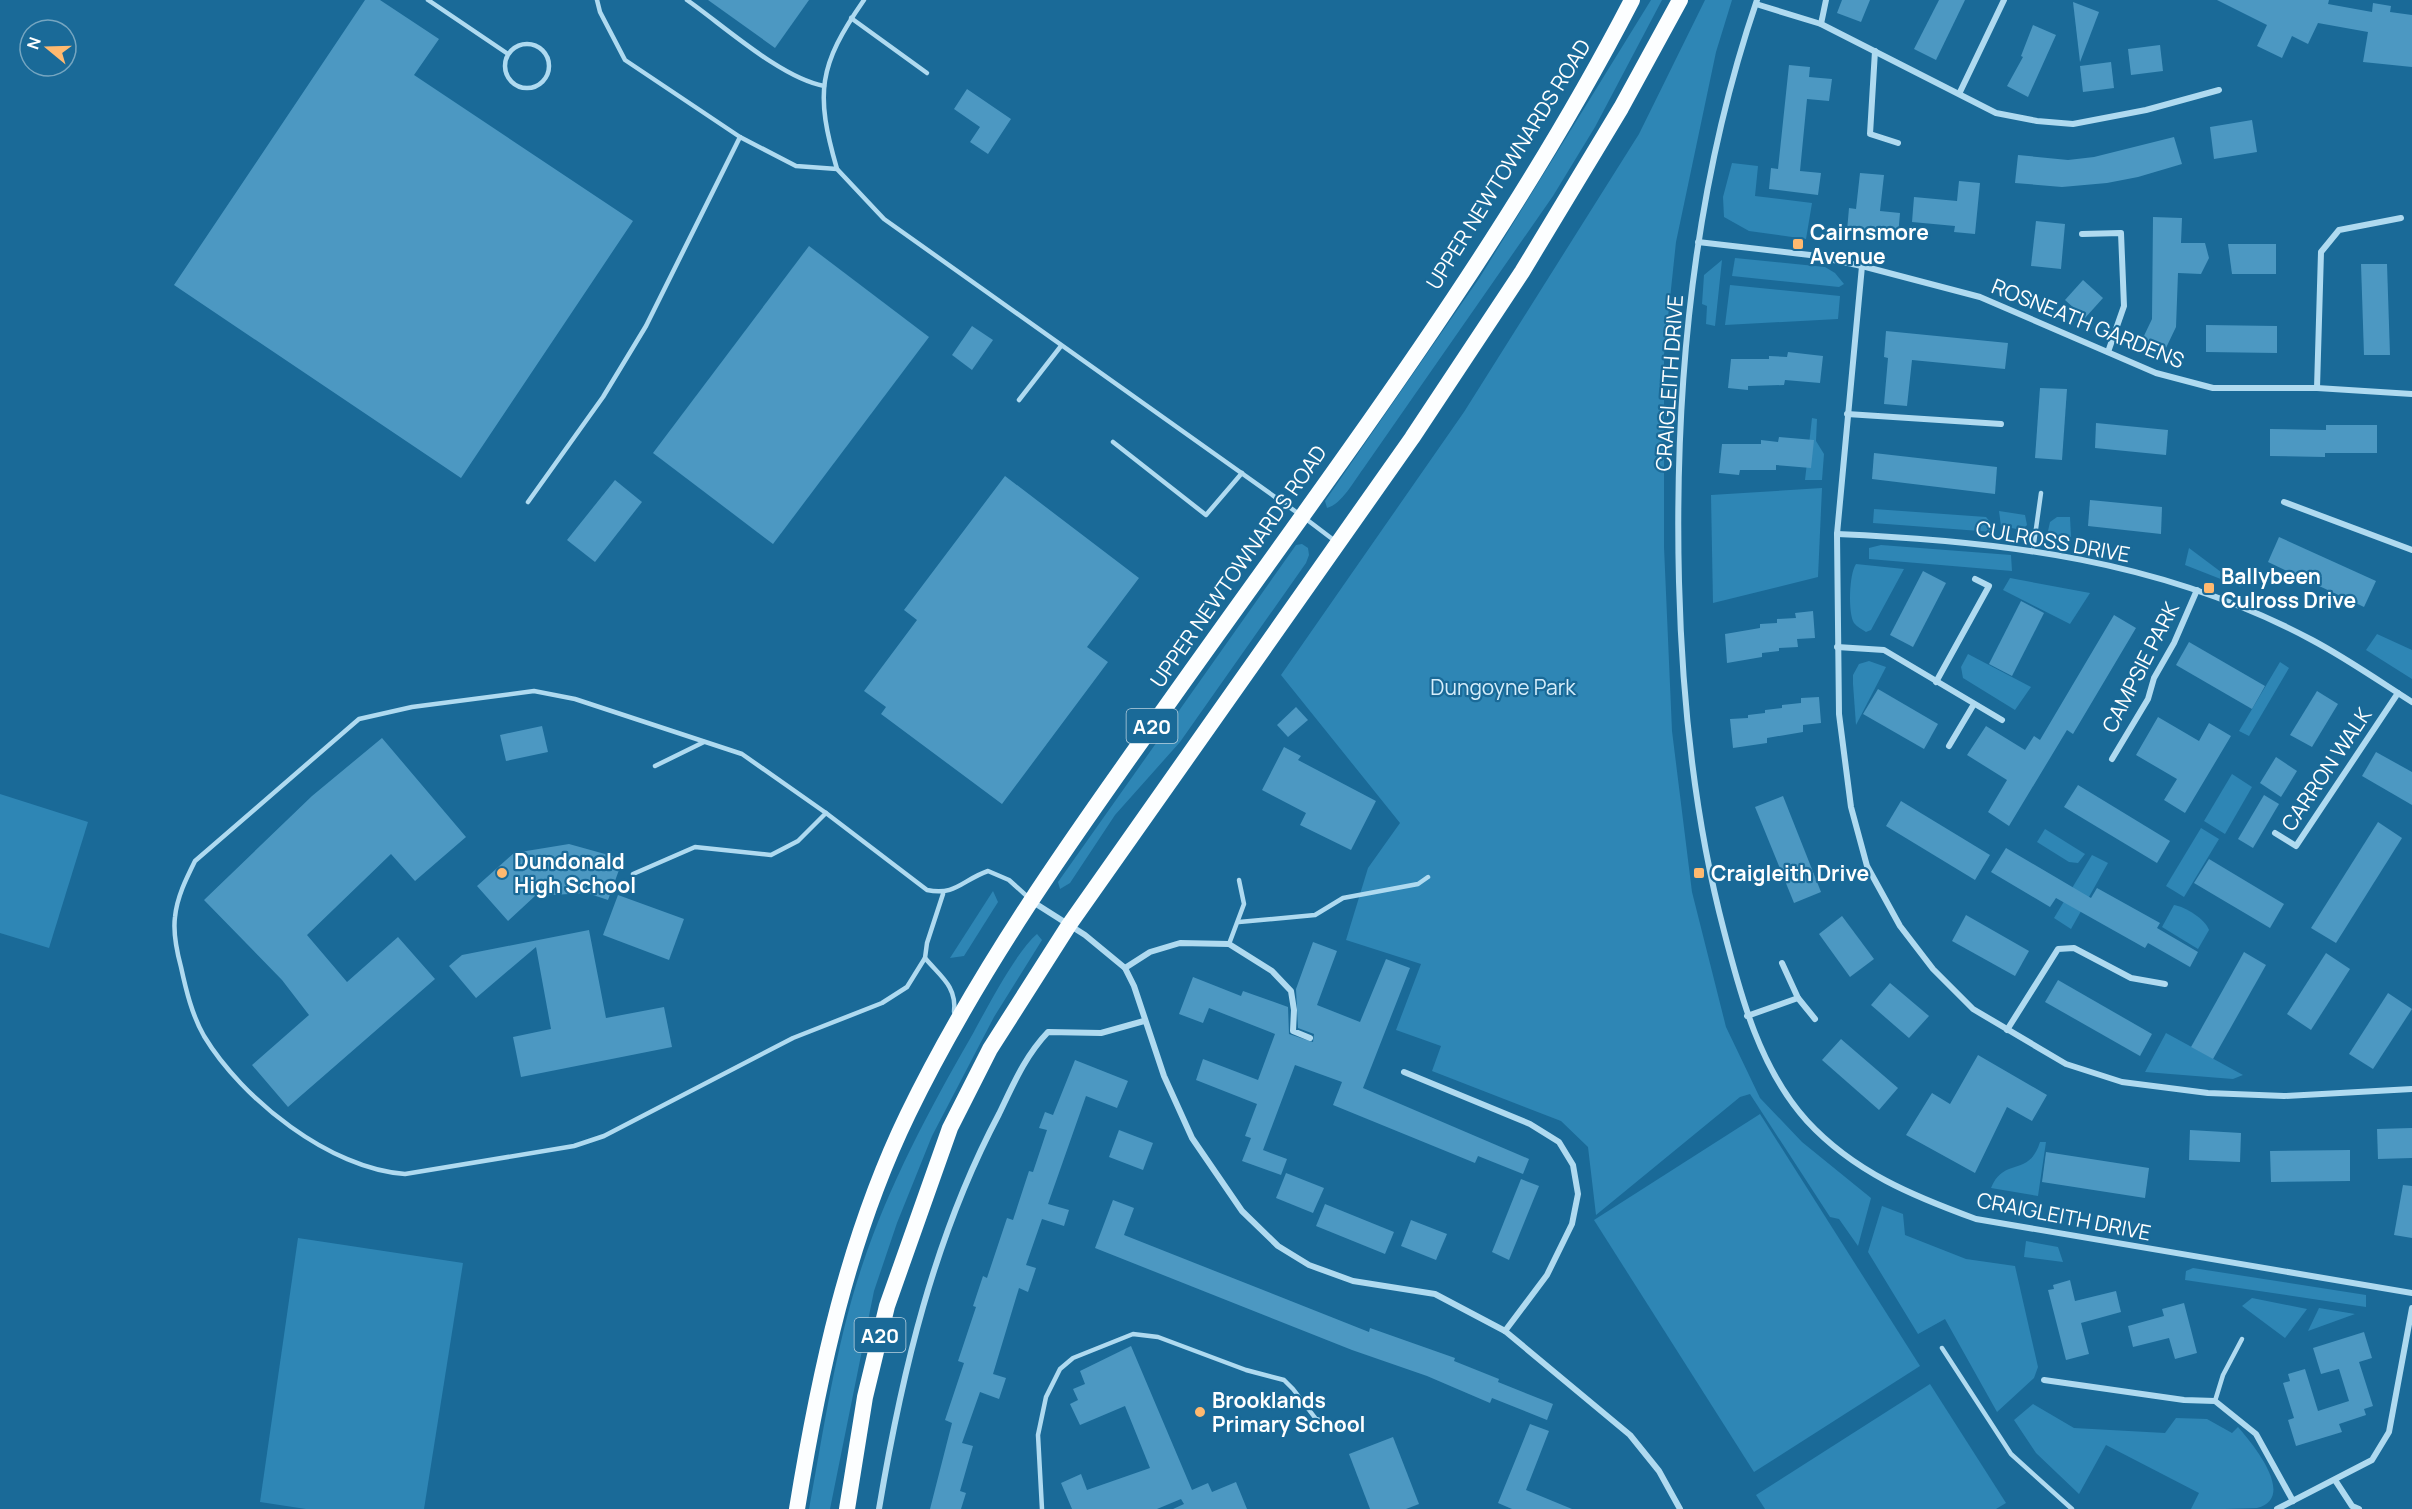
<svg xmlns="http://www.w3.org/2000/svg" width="2412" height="1509" font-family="Manrope,sans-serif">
	<rect width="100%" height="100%" fill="#1a6a98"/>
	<g fill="#2e86b5">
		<path d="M1651,0H1662L1595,127L1553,196L1363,469C1354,481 1342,504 1327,508L1325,501L1480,277Z"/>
		<polygon points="1705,0 1732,0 1716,52 1676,242 1664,355 1664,547 1672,731 1692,892 1726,1027 1760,1098 1802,1142 1871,1198 1858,1246 1839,1219 1830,1217 1750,1094 1740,1097 1596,1215 1588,1147 1561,1121 1432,1071 1441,1046 1396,1030 1421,964 1346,940 1368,868 1400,823 1281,675 1464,412 1639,134"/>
		<polygon points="1732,163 1758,166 1755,196 1812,203 1806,239 1749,231 1724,217 1723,197"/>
		<polygon points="1735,258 1825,267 1835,273 1844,284 1839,287 1732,276"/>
		<polygon points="1722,260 1715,326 1706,324 1707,306 1702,304 1704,275"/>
		<polygon points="1730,285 1840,296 1838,319 1725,325"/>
		<polygon points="1812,418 1817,419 1816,441 1824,454 1822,480 1805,480"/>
		<polygon points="1822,488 1818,577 1713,603 1711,495"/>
		<polygon points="1874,509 1986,517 1992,524 1993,532 1873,523"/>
		<polygon points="1999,511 2025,515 2027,525 2022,530 2001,526"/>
		<polygon points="2057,517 2070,517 2071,537 2053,535 2048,531 2050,522"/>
		<polygon points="1302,544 1308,548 1309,555 1306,563 1180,742 1115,815 1070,883 1060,889 1058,882 1296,545"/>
		<polygon points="1881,545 2011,555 2012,571 1869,559 1869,548"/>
		<polygon points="2189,548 2241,587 2185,565"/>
		<path d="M1856,564L1904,569L1871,630L1866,632C1862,629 1857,627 1854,623C1848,613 1849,574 1856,564Z"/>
		<polygon points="2010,578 2090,593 2070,624 2003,590"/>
		<polygon points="2377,634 2412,650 2412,679 2366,650"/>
		<polygon points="1968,654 2031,687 2015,710 1963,678 1961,667"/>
		<polygon points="1869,661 1886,667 1856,725 1853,684 1853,675 1859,664"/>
		<polygon points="2280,662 2289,668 2249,736 2239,731"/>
		<polygon points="2232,774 2252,787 2225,834 2204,821"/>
		<polygon points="0,794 88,822 49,948 0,933"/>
		<polygon points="2201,828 2219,839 2184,897 2166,886"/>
		<polygon points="2045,829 2085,854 2078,863 2069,862 2037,842"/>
		<polygon points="2092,855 2108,863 2071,929 2054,918"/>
		<polygon points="993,891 998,902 964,956 950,958"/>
		<path d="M2174,905C2186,907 2205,919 2209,930L2198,949L2162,927Z"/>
		<path d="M1037,934L1042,940L994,1017L932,1136L897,1223L874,1291L830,1509H809C824,1428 836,1344 862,1266C889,1185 929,1110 971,1037C986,1010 1015,953 1037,934Z"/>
		<polygon points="2166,1033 2243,1075 2233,1079 2145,1072"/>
		<polygon points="1760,1114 1920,1366 1754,1472 1594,1220"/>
		<path d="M2040,1142H2046L2038,1196L1991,1188C2004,1156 2029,1178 2040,1142Z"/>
		<polygon points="1882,1206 1903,1214 1905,1235 1966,1259 2015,1266 2038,1367 2034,1378 1997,1412 1945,1319 1918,1334 1868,1252"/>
		<polygon points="298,1238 463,1263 424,1509 306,1509 260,1502"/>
		<polygon points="2026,1241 2058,1247 2063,1262 2024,1257"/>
		<polygon points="2193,1268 2366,1295 2366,1307 2185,1280 2186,1271"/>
		<polygon points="2252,1298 2307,1309 2285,1338 2242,1306"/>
		<polygon points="2319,1308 2355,1314 2308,1331"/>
		<polygon points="1930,1384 2006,1503 1996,1509 1765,1509 1756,1495"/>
		<path d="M2033,1404L2074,1428L2165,1433L2176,1418L2207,1419L2232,1433L2238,1427C2251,1442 2298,1497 2257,1508C2240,1509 2209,1509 2191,1509L2199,1493L2106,1445L2079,1494L2036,1453L2014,1420Z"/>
	</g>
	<g fill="#4c98c2">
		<polygon points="365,0 380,0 439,39 414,75 633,221 461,478 174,285"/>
		<polygon points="708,0 809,0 775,48"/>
		<polygon points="1842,0 1870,0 1861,22 1837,13"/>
		<polygon points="1939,0 1965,0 1936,60 1914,49"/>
		<polygon points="2217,0 2329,0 2328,4 2372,12 2373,3 2391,6 2390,12 2412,15 2412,67 2363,62 2368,32 2318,23 2308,44 2292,36 2282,58 2257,46 2267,25"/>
		<polygon points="2073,2 2099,12 2080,62"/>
		<polygon points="2033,25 2056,35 2028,97 2007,86 2023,57 2021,56"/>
		<polygon points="2160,45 2163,71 2131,75 2128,49"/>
		<polygon points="2111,62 2114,88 2083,92 2080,66"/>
		<polygon points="1789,65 1810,67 1809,77 1832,79 1829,101 1807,99 1800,171 1821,173 1818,195 1769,189 1771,168 1778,169"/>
		<polygon points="967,89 1011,119 988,154 970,142 980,127 954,109"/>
		<polygon points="2252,120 2257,152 2214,159 2210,127"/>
		<polygon points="2174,137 2182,164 2138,177 2107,183 2062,187 2015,183 2018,155 2068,160 2094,157"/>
		<polygon points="1860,173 1884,175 1880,211 1900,213 1898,236 1847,231 1849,208 1856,209"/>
		<polygon points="1959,181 1980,183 1975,234 1954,232 1955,226 1912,222 1914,197 1957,201"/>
		<polygon points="2153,217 2182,218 2181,243 2205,243 2209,258 2201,274 2178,273 2176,327 2165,350 2142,340 2152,319"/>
		<polygon points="2036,221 2065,224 2061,269 2031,266"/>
		<polygon points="2228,244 2276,244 2276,274 2232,274"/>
		<polygon points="809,246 929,337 773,544 653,453"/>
		<polygon points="2361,264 2387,264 2390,355 2364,355"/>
		<polygon points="2083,280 2103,298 2085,318 2065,300"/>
		<polygon points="2206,325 2277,326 2277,353 2206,352"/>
		<polygon points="972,326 993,340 972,370 952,355"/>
		<polygon points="1886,331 2008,343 2005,369 1912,360 1907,406 1884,404 1888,358 1884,357"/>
		<polygon points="1788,352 1823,356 1820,383 1785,380 1784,385 1748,386 1748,390 1728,388 1731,359 1769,359 1769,356 1787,357"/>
		<polygon points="2040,388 2067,389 2062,460 2035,458"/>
		<polygon points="2096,423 2168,430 2166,455 2095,448"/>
		<polygon points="2326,425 2377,425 2377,453 2325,453 2325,457 2270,456 2270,429 2326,430"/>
		<polygon points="1779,437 1814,440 1811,468 1776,465 1776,470 1740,470 1739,475 1719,473 1722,444 1761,444 1761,440 1778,442"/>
		<polygon points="1874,453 1997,467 1995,494 1872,479"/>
		<polygon points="1005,476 1139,578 1087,647 1108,662 1002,804 881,714 886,707 864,691 917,620 904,610"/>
		<polygon points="615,480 642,502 595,562 567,540"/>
		<polygon points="2090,500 2162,507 2161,534 2088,526"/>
		<polygon points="2279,537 2376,581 2364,607 2268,562"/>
		<polygon points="1923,571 1946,583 1913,647 1890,635"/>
		<polygon points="2021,601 2044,613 2012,676 1989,664"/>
		<polygon points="1813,611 1815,638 1797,639 1798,647 1779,648 1779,651 1762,653 1762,657 1727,663 1725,634 1760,628 1760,624 1777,623 1777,619 1796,618 1795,613"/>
		<polygon points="2114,615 2136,628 2073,734 2067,730 2009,826 1988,812 2007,780 1967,755 1986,726 2025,750 2034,736 2040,740"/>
		<polygon points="2189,642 2265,686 2252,709 2176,665"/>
		<polygon points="1878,689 1938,724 1924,749 1863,714"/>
		<polygon points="2317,691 2338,704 2312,747 2290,735"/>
		<polygon points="1819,697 1821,723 1803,725 1803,732 1767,738 1767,743 1733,748 1730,719 1748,718 1748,715 1765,713 1765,710 1782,708 1782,705 1801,703 1801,698"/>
		<polygon points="1296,707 1308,720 1288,737 1277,725"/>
		<polygon points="2158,717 2199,741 2209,723 2231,736 2185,813 2164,800 2177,779 2136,755"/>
		<polygon points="542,726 548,752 506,761 500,735"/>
		<polygon points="382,738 466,837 415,881 391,854 307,935 347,982 398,937 435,979 288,1107 252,1065 309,1015 282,980 204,900 312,796"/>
		<polygon points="1284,747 1301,756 1298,760 1376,801 1351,850 1300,825 1306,813 1262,790"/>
		<polygon points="2376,752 2412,772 2412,805 2362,776"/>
		<polygon points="2276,757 2297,771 2281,797 2260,783"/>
		<polygon points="2078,785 2170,841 2157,863 2064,807"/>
		<polygon points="2264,795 2279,804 2253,848 2238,839"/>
		<polygon points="1783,796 1821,892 1794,903 1755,807"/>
		<polygon points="1901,801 1990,855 1975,880 1886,826"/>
		<polygon points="2378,822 2402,838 2336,943 2311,928"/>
		<polygon points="569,844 623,859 608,900 587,893 535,896 508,921 477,886 514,853"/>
		<polygon points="2006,848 2091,898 2097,888 2160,923 2157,928 2198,952 2190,967 2148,943 2145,948 2056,898 2050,907 1991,872"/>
		<polygon points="2209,859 2284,904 2270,928 2194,883"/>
		<polygon points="618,895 684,919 669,960 603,935"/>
		<polygon points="1966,915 2029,951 2015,976 1952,941"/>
		<polygon points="1842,916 1874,959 1850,977 1819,934"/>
		<polygon points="589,930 606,1018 664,1007 672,1047 521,1077 513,1037 551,1029 536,947 476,998 449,966 462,955"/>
		<polygon points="1313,942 1337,951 1317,1005 1360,1022 1386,959 1410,968 1363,1088 1529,1159 1523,1174 1478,1156 1475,1163 1333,1105 1342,1082 1295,1065 1263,1150 1287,1159 1281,1175 1242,1161 1251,1138 1245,1136 1257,1104 1196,1080 1203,1059 1258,1080 1275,1034 1209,1008 1203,1023 1179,1014 1193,977 1241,996 1243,991 1288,1007 1289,1034 1313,1042 1314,1034 1298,1028 1296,989"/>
		<polygon points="2244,952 2266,965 2213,1059 2191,1047"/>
		<polygon points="2326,953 2350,969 2311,1030 2287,1014"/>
		<polygon points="2058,980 2152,1034 2140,1056 2045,1002"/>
		<polygon points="1890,983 1929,1016 1909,1038 1871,1005"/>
		<polygon points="2388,993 2412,1009 2373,1069 2349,1054"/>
		<polygon points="1841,1039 1898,1088 1879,1110 1822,1060"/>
		<polygon points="1978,1055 2047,1095 2032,1121 2007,1107 1975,1173 1906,1135 1932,1093 1950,1104"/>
		<polygon points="1075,1060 1128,1081 1117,1108 1086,1096 1048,1204 1069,1210 1064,1226 1042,1219 1026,1265 1036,1268 1028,1292 1019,1288 993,1374 1006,1378 999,1399 980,1392 962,1443 973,1446 960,1491 966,1493 961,1509 930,1509 952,1423 945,1420 964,1363 958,1361 976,1307 973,1306 983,1276 987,1278 1007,1218 1013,1220 1029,1171 1033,1172 1047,1130 1039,1128 1045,1112 1053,1115"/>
		<polygon points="2412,1128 2412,1158 2378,1159 2377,1129"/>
		<polygon points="1119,1130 1153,1143 1143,1170 1109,1157"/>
		<polygon points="2190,1130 2241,1133 2240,1162 2189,1160"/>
		<polygon points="2350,1150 2350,1181 2271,1182 2270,1151"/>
		<polygon points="2046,1152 2149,1168 2145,1198 2042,1182"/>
		<polygon points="1286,1173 1324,1188 1313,1213 1276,1198"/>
		<polygon points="1521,1179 1539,1186 1509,1260 1492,1252"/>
		<polygon points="2403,1185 2412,1186 2412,1238 2394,1235"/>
		<polygon points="1113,1200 1134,1208 1124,1235 1369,1332 1370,1328 1455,1358 1454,1361 1499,1379 1498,1382 1553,1404 1547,1420 1492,1398 1490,1403 1427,1376 1352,1350 1095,1248"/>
		<polygon points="1325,1204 1394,1232 1385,1254 1316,1226"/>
		<polygon points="1411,1220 1447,1234 1436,1260 1401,1246"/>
		<polygon points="2070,1280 2075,1301 2116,1291 2121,1312 2081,1323 2089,1354 2066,1360 2048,1290 2054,1289 2053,1285"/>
		<polygon points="2184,1303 2197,1353 2175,1359 2169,1338 2133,1347 2128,1326 2164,1316 2162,1309"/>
		<polygon points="2364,1332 2372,1358 2359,1362 2373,1406 2364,1409 2366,1415 2339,1424 2342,1432 2296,1446 2288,1420 2294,1418 2283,1383 2290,1381 2288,1374 2305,1369 2318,1411 2349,1401 2339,1369 2321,1374 2313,1348"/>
		<polygon points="1131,1346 1192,1490 1208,1483 1212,1492 1236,1482 1247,1509 1173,1509 1184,1504 1181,1499 1157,1509 1072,1509 1061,1483 1081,1474 1087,1490 1150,1468 1125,1406 1080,1425 1070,1404 1078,1400 1073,1389 1085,1384 1080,1371"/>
		<polygon points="1530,1424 1549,1431 1526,1490 1572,1509 1512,1509 1498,1503"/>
		<polygon points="1393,1437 1419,1504 1406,1509 1370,1509 1349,1454"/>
	</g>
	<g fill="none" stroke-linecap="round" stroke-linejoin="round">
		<g stroke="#afdaf0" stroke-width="4.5">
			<polyline points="428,0 508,54"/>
			<polyline points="597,0 600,12 625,60 740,137 796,166 837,169 884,219 1299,514"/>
			<path d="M687,0C724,26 781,78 824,86"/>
			<polyline points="851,18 927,73"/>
			<circle cx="527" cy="66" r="22"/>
			<path d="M837,169C815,93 818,66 864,0"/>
			<polyline points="1019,400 1061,346"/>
			<polyline points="1113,442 1206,515 1242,473"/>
			<polyline points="528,502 603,397 646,326 740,137"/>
			<polyline points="1306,519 1335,541"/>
			<polyline points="2033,550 2041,493"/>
			<polyline points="655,766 704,742"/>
			<polyline points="633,874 695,847 771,855 798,841 826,813"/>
			<path d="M943,894L927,943L925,958L907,987L882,1003L793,1038L604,1136L574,1146L405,1174C330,1169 242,1099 204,1036C192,1015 186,990 181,967C177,952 173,932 175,917C177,897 186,879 195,861L359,719L412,707L534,691L575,699L742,754L826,813L927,890C956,896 962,880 988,871L1009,880L1030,899"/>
			<polyline points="1239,922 1315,915 1343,898 1418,884 1428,877"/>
			<polyline points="1229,944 1244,904 1239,880"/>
			<path d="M925,958C940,976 957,986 954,1012"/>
			<polyline points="1942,1348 2011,1454 2072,1509"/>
			<polyline points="2215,1401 2223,1375 2242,1339"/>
			<polyline points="1042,1509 1038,1435 1046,1397 1060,1369 1073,1358 1133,1334 1158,1337 1246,1370 1284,1380 1293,1389 1316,1419 1356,1429"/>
		</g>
		<g stroke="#afdaf0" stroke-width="6">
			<path d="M1757,0C1693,187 1674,385 1679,582C1682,699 1694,817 1724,931C1741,997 1760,1069 1807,1121C1854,1172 1913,1196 1976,1219L2412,1293"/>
			<polyline points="1756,4 1821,24 1996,113 2037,121 2073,124 2146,110 2219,90"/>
			<polyline points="1821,24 1826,0"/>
			<polyline points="1875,51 1870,134 1898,143"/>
			<polyline points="1960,92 2004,0"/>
			<polyline points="2082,234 2121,233 2124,306 2108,352"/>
			<polyline points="1698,242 1810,255 1862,266 1837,534 1839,714 1851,807 1867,866 1900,926 1933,969 1973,1009 2066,1064 2122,1082 2208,1093 2284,1096 2412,1089"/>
			<polyline points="1862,266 1980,297 2156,373 2213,388 2317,388 2412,394"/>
			<polyline points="2317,388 2321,252 2339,230 2401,218"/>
			<polyline points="1847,414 2001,424"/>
			<polyline points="2284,502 2412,550"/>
			<path d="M1837,534C2002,541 2163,560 2312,640C2346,658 2379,681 2412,702"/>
			<polyline points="1837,647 1884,650 2002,720"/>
			<polyline points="1936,682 1989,586 1975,579"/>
			<polyline points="1949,746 1974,704"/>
			<polyline points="2112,759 2148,699 2154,678 2174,643 2197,590"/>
			<polyline points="2275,833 2296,846 2398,693"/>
			<polyline points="1033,902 1085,935 1125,968 1134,986 1164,1076 1192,1138 1242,1211 1278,1246 1309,1265 1353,1281 1435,1294 1505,1331 1630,1435 1659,1471 1680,1509"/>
			<polyline points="1782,963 1798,998 1815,1019"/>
			<polyline points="1125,968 1150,952 1180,943 1229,944 1272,971 1291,991 1294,1010 1293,1031 1310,1038"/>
			<polyline points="1747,1016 1798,998"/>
			<polyline points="2007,1030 2058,949 2074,948 2131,978 2165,984"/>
			<polyline points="1404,1072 1530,1124 1559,1142 1573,1165 1578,1194 1572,1224 1547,1275 1505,1331"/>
			<polyline points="2044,1380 2184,1400 2215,1401 2256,1434 2293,1501"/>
			<polyline points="2335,1480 2352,1506 2359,1509"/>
			<path d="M879,1509C902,1372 934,1237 999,1114C1013,1085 1025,1056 1048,1032L1101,1033L1144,1021"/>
			<polyline points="2277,1509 2372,1460 2389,1432 2412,1308"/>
		</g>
		<g stroke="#fcfeff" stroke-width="16">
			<path d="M797,1509C819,1374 848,1238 908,1114C978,970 1072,838 1165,708C1327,479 1503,250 1632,0"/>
			<polyline points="847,1509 865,1397 887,1306 950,1128 990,1049 1069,925 1412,438 1522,272 1621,108 1680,0"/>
		</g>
	</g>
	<g fill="#ffb96f" stroke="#1a6a98" stroke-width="2">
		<rect x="1792" y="238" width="12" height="12" rx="3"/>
		<rect x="2203" y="582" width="12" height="12" rx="3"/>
		<circle cx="502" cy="873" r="6"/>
		<rect x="1693" y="867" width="12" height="12" rx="3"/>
		<circle cx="1200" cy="1412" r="6"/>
	</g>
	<g text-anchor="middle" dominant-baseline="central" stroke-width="4.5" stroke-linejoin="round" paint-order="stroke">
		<g fill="#1a6a98" stroke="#bad2e0" stroke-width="1.5">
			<rect x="1126.5" y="709" width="51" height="34" rx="4.5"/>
			<rect x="854.5" y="1318" width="51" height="34" rx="4.5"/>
		</g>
		<g font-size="20" font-weight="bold" fill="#fff">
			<text x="1152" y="726">A20</text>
			<text x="880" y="1335">A20</text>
		</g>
		<g font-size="21" fill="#fff" stroke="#1a6a98">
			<text transform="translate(1508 164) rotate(-58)">UPPER NEWTOWNARDS ROAD</text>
			<text transform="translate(2088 323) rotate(22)">ROSNEATH GARDENS</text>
			<text transform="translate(1669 383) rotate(-86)">CRAIGLEITH DRIVE</text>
			<text transform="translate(2053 541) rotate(10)">CULROSS DRIVE</text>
			<text transform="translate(1238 566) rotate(-55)">UPPER NEWTOWNARDS ROAD</text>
			<text transform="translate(2140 667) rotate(-63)">CAMPSIE PARK</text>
			<text transform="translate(2326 769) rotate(-56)">CARRON WALK</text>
			<text transform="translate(2064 1216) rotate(11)">CRAIGLEITH DRIVE</text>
		</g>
		<g font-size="21" font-weight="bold" fill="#fff" stroke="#1a6a98" text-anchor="start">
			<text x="1810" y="232">Cairnsmore<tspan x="1810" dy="24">Avenue</tspan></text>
			<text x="2221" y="576">Ballybeen<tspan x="2221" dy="24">Culross Drive</tspan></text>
			<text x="514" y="861">Dundonald<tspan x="514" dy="24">High School</tspan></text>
			<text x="1711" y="873">Craigleith Drive</text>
			<text x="1212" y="1400">Brooklands<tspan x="1212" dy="24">Primary School</tspan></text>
		</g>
		<g font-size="21" fill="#d6eefb" stroke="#1a6a98">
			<text x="1503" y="687">Dungoyne Park</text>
		</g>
	</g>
	<g transform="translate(48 48) rotate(289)"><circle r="28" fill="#1a6a98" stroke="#76a6c1" stroke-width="1.5"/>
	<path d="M0-4.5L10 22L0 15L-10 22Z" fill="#ffb96f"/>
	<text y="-9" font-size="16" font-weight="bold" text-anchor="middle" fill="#ffffff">N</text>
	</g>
</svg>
